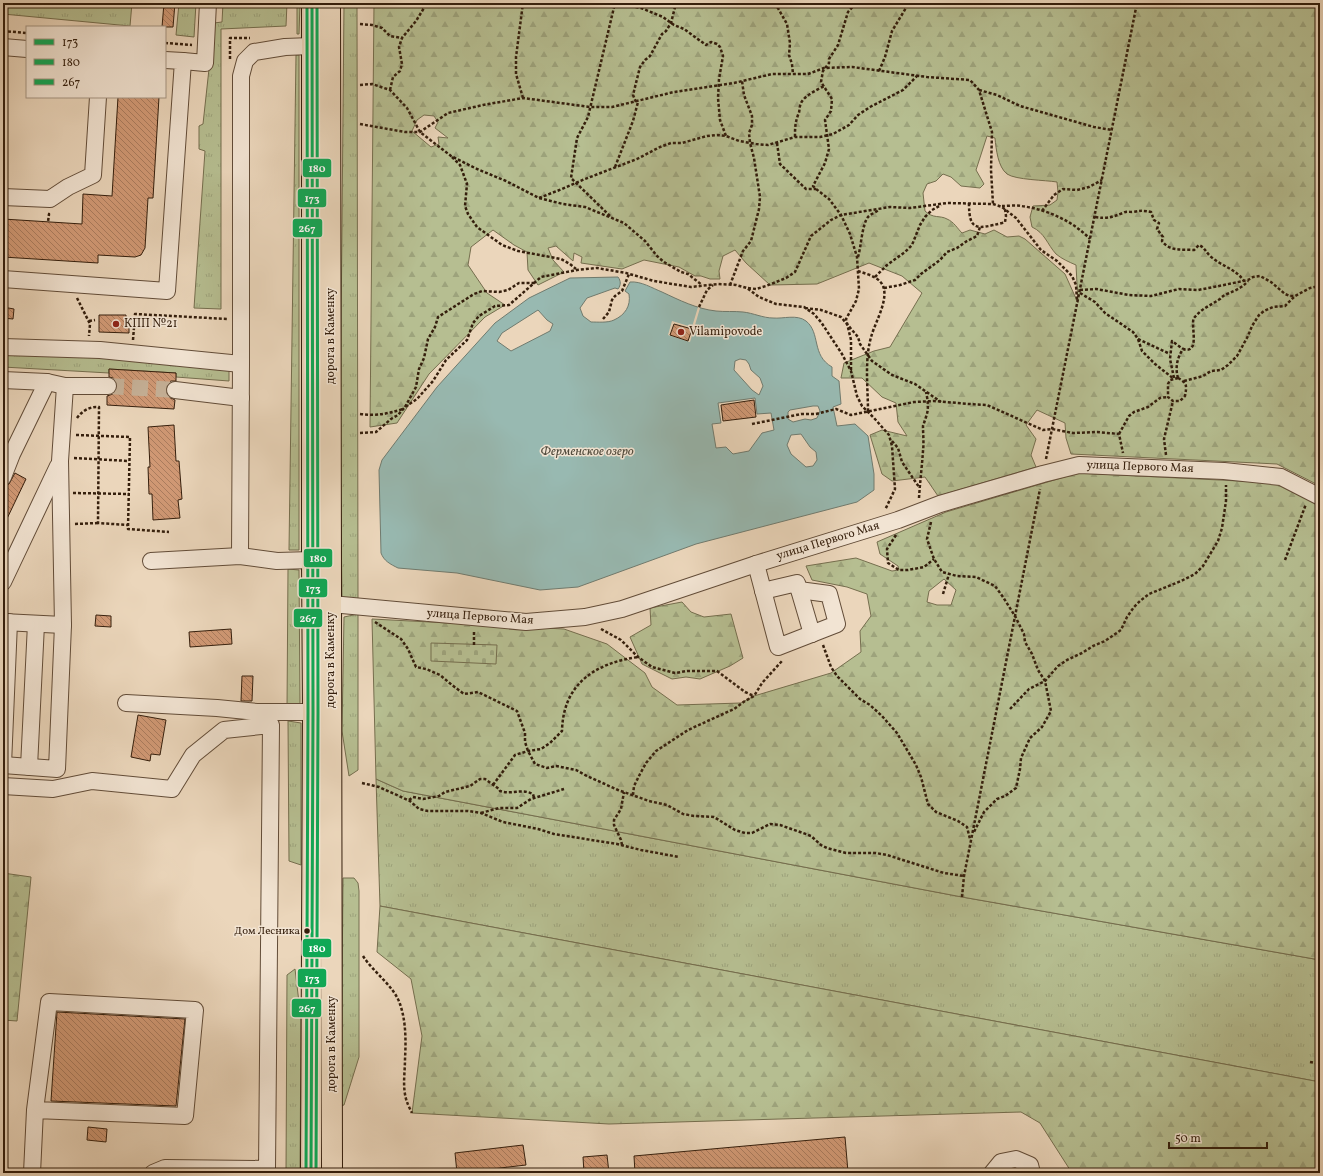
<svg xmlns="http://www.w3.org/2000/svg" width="1323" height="1176" font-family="Vollkorn,serif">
	<defs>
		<pattern id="grass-tufts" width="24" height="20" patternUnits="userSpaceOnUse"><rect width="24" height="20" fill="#b6be91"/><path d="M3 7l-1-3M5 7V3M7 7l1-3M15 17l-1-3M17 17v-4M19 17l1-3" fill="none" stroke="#9da37c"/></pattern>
		<pattern id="forest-firs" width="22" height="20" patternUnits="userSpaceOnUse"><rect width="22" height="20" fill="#b6be91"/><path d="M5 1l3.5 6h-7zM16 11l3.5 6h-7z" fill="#9da37c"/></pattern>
		<pattern id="cemetery-stones" width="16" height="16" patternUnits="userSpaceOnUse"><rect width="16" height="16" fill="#b6be91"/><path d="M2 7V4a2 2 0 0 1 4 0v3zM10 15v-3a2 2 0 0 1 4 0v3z" fill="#9da37c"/></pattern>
		<pattern id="building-back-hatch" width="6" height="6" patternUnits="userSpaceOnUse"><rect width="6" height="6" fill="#d19975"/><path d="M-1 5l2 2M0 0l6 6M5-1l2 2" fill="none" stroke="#aa7c5e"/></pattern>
	</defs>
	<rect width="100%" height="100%" fill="#ebd6bb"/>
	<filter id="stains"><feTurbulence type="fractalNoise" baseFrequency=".005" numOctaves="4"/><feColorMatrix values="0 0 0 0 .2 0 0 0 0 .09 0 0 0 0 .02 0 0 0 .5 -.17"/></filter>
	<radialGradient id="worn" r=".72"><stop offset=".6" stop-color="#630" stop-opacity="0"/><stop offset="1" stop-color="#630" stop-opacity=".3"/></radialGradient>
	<g fill="url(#grass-tufts)" stroke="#756e4e">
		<polygon points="3,3 132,3 130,26 3,14"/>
		<polygon points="179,3 196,3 194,37 176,35"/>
		<polygon points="223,3 287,3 286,26 221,29 221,309 194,308 205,151 199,149 199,126 203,124 214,23 222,22"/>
		<polygon points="297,3 300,3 299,34 297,34"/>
		<polygon points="344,3 357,3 358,601 342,598 340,446"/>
		<polygon points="296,55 299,55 299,550 289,550"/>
		<polygon points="3,351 229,366 229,381 176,377 176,373 109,369 109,373 3,367"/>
		<polygon points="288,569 299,570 300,706 287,708"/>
		<polygon points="358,614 358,770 349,776 342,731 344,617"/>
		<polygon points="288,721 301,723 301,865 289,861"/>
		<polygon points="376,779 403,791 962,897 1320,960 1320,1082 380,906"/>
		<polygon points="343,878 354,878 358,883 359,891 359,1057 344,1105 341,1106"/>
		<polygon points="295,969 301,1019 300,1173 286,1173 287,975"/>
	</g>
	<g fill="url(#forest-firs)" stroke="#756e4e" fill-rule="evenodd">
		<path d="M374,3H1320V486L1277,464L1071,454L1066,438L1065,423L1037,410L1026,425L1036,439L1031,455L1036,467L938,496L925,477L892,481L882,474L870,435L882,430L907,436L898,422L896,403L882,397L862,378H841L844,363L874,351L890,347L922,293L902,276L869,263L817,284L770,285L746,263L735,250L723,256L719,271L720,279H710L701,276H695L679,267L644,260L622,269L581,263L582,257L574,253L573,261L556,246L548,248L553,260L564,272L538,285L528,270L527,252L514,245L493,230L471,247L468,265L487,293L505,305L485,317L429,374L397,423L370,427ZM424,115L434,116L438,122L435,128L448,138L438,137L439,144L431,147L412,131L417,120ZM987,136L995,138C996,149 998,167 1007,174C1016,180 1045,180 1057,182L1058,192L1057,200L1050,205L1033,206L1030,217L1032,227C1045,233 1047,244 1056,254C1062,259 1069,262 1076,265L1078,303L1065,274L1025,239L1019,236L1007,237L994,230L985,234L970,230L962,233C957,228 954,222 947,219C940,215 933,219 925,211L923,193L927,184L936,181L943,174L951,177L961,186L980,188L984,184L976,170Z"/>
		<path d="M1078,473L1279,483L1320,504V960L962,897L403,791L376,779L372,619L564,629L607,644L645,673L652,687L677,705L741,703L754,696L831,673L861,652L860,631L871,616L867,594L847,587L812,580L806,566L856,558L892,571L899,570L898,566L880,554L877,542L946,512ZM944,579L956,590L951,605H937L927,602L929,591Z"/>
		<polygon points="682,602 691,612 704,617 731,614 743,658 730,666 700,679 686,677 672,679 642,664 630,637 651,625 650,608"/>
		<polygon points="3,873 31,877 17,1021 3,1020"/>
		<polygon points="380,906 1320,1082 1320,1173 1072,1173 1040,1123 1021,1112 609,1124 412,1113 422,1036 411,979 377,952"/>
	</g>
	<polygon fill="url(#cemetery-stones)" stroke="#756e4e" points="431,643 497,645 496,664 431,661"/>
	<path fill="#98b9b1" stroke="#707b6f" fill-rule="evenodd" d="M618,277C621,281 621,285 618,289L615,288L587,298L580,308L583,316L591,322C598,322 608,323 614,320C625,315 631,306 629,294L625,291L630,282C641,281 652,288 662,292C679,300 697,309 716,311C725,312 734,311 743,312C753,313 763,318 773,318C783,319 797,314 806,321C821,333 811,355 832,367V376L839,381L841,404L833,407L837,426L855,424L868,436L874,474V490L857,502L696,544L578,587L540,590L457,573L398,568C390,564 384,561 381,553L379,470L382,460L437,387L495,323L529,298L570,278ZM538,310L547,320L553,324L550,331L511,351L497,341L502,333ZM740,359L746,360L749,364L751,370L760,378L763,386L759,395L752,390L734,370L735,361ZM755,398L757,414L771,413L774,430L762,433L749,451L733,454L726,447L716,448L712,424L721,423L718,403ZM813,406H818L820,411L817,418L811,420L805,419L793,422L788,419V412L790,410ZM801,434L810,447L816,452L817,460L813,466L806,467L791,454L787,445L791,435Z"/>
	<polygon fill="#ebd6bb" points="698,307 700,308 690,342 668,335 672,321 692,327"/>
	<g fill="url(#building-back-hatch)" stroke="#341e0c">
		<polygon points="164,3 175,3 173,27 162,27"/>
		<polygon points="118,97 159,97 153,198 148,198 145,248 141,255 135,257 98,255 98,263 3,257 3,219 82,224 83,194 112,196"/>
		<polygon points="3,307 14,309 13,319 3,318"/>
		<polygon points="99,315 126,315 126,320 129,321 129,333 99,332"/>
		<polygon points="674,324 692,329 688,341 670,335"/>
		<polygon points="109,369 176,373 176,381 171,381 168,384 166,389 166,394 169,397 175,400 174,409 107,405 107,396 113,394 116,390 117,386 116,381 113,378 109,377"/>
		<polygon points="754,400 756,417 723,421 721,405"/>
		<polygon points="174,425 176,461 179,461 182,499 178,500 180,518 153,520 152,494 149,494 148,467 150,467 148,427"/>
		<polygon points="15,473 26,479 3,527 3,486 9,484"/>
		<polygon points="96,615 111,616 111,627 95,626"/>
		<polygon points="231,629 232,644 190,647 189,632"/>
		<polygon points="242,676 253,676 252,701 241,701"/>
		<polygon points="138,715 166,720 160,755 151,754 150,761 131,757"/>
		<polygon points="57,1012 185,1019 176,1106 51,1101"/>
		<polygon points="88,1127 107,1129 106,1142 87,1140"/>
		<polygon points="845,1137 848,1172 833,1173 635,1173 634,1156"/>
		<polygon points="523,1145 526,1165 457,1173 455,1153"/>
		<polygon points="607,1155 609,1173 584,1173 583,1157"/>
	</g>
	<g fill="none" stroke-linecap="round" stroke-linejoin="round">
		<polyline stroke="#c6b198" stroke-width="16" stroke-dasharray="16 8" stroke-linecap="butt" points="108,386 175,390"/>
		<g stroke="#624c38" stroke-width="18">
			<g id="minor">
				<polyline points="3,47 27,49"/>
				<polyline points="183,61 205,63 208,3"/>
				<polyline points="3,197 50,199 68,187 93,175 98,97"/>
				<polyline points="3,279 167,291 183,61 165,60"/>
				<polyline points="3,347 100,350 241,364 241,76 245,61 254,52 285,47 311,46"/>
				<polyline points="3,380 47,382 65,386 108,386"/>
				<polyline points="175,390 241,398"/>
				<polyline points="3,477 12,454 47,382"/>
				<polyline points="240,556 241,364"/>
				<polyline points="151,561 240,556 277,561 312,560"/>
				<polyline points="756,564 778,647 837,624 829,594 799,590"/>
				<polyline points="3,582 58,466"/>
				<polyline points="763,591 797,583 812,634"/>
				<polyline points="331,604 526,622 585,617 622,609 756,564 898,520 940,504 1043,474 1079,465 1224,471 1281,477 1320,497"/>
				<polyline points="3,622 63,625"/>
				<polyline points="126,703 217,708 257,712 313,712"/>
				<polyline points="3,765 57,769 63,625 60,461 65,386"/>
				<polyline points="3,765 9,622"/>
				<polyline points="29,767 36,624"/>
				<polyline points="3,786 53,789 92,781 172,789 193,755 224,730 271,725 267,1169 165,1168 153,1173"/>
				<polyline points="32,1173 35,1110 49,1002 195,1010 185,1116 35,1110"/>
				<polyline points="992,1173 1001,1162 1016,1159 1030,1165 1032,1173"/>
			</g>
		</g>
		<g stroke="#341e0c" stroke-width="22">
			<g id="major">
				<polyline points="330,3 332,1173"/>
				<polyline points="311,1173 313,712 312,560 312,3"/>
			</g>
		</g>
		<g stroke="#341e0c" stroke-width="2.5" stroke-dasharray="3 2" stroke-linecap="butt">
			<polyline points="616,3 641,8 663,17 674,25 684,29 706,45 711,42 717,44 720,47 723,56 719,79 718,98 720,120 726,136"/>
			<polyline points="775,3 787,24 790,43 789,55 792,64 793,74"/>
			<polyline points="360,24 372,25 382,28 390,36 402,38"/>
			<polyline points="3,31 27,33"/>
			<polyline points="165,43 192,45"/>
			<polyline points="230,59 230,38 250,38"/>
			<polyline points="879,71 885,57 892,31 909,3"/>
			<polyline points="360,85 372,84 390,90 407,108 420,132 451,156 477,169 506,181 539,198 563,204 585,207 624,223 645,241 657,256 664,262 681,272 688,274 702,285"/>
			<polyline points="390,90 393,77 400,71 402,64 399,47 402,38 416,21 427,3"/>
			<polyline points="979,90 997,95 1020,106 1094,127 1112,130"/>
			<polyline points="523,98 516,74 516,57 523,3"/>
			<polyline points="636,102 633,95 640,67 645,60 650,56 662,34 666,31 671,23 676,3"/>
			<polyline points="360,124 405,132 420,132 448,113 483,105 523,98 590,107 612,107 674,92 734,83 772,74 808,74 824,68 852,67 927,77 970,80 979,90 992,132 991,170 993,204"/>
			<path d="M795,137C795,129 795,123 798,115C800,112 799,107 801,103C805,95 817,90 824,86"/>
			<polyline points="777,143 780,164 806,189 816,189"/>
			<polyline points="452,157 460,165 463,173 467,184 465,206 468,214 477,227 502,245 518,251 561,259 570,264 576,269"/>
			<polyline points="615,167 633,121 638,102"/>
			<polyline points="539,198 562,189 585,179 637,159 660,147 671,143 682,143 707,136 717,135 726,136 739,141 756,144 768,145 795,137 820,137 833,134 849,125 858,115 870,107 903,90 917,76"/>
			<path d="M969,203C969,232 977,229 1002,223L1005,222L1006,216L1005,209"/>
			<path d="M1002,206C1008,206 1015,205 1021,206C1046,209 1073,221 1090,239"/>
			<polyline points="1042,211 1054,195 1063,189 1077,190 1089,187 1102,180"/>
			<polyline points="48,214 49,214 48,222"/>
			<polyline points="610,216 571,178 577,138 588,117 615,3"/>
			<path d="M1095,217C1108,219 1112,217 1123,213C1126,211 1129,212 1132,212C1139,211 1143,210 1151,212L1154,220L1159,223L1157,229L1163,237L1162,241C1170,252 1182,249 1194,250L1199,245C1204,247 1206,252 1210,256C1221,266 1236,269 1244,281"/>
			<path d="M858,257C861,248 862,224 868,217C871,214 876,212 879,210"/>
			<path d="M858,271C866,274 877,276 882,284C890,297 876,321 872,334C864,358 868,387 868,412"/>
			<polyline points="875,277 887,265 905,252 912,245 920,225 925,217 932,210 941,205"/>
			<polyline points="730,285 743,251 751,241 759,209 760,197 754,158 750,143 749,133 752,125 752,116 744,95 742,81"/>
			<polyline points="748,288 756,289 766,286 786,278 795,272 811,236 831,220 841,215 890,207 910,208 947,203 993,204 1002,207 1016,218 1041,250 1057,261 1072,276 1076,285 1077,300"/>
			<polyline points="884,288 900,285 915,280 921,274 940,260 947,252 957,248 967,241 977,236 980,227"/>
			<polyline points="1080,290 1096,289 1129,295 1151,296 1179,289 1198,290 1219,286 1248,280 1253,277 1260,276 1271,282 1285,294 1290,296 1295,296"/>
			<polyline points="1080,293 1095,302 1105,313 1133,332 1138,339 1142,351 1155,364 1174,379"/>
			<polyline points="77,298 90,324 89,336"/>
			<polyline points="699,307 707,290 713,285"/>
			<polyline points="805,308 821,310 841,317 858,337 860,344 872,361 892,375 915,384 941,402"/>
			<polyline points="603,319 609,312 612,300 615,296 622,291 629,274"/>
			<polyline points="89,321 95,320"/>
			<polyline points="1138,339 1170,354"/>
			<polyline points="133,340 135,314 228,319"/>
			<polyline points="851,370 851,340 846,319 856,301 859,289 857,257 850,234 841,215 829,199 816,189 813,186 825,163 829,149 825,120 831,111 832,99 821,82 823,71 829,63 829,59 838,45 848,12 856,3"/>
			<polyline points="1174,378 1170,359 1172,341 1183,349"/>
			<path d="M1178,378C1175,368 1177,358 1183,349C1201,355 1190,324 1194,318C1201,309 1211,305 1220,299C1222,297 1224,295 1227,294C1236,290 1242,288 1248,281"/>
			<path d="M1178,378C1187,383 1187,385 1185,396L1180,401H1173L1168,397V384L1170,380Z"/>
			<polyline points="1184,381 1203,376 1211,371 1221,370 1228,365 1237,356 1248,336 1252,326 1259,315 1264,311 1273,307 1285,306 1295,296 1310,288 1320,286"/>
			<polyline points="405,407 416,387 419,369 424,358 428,339 435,327 438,317 474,294 482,291 499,292 508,290 519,283 535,283"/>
			<path d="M360,414C378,416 386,414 403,409"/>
			<path d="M77,418C82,411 90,406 99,407L98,523L128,525"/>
			<polyline points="752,424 801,414 816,414 836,409 851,415 914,402 934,401 969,404 987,405 1043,430 1052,429 1073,433 1097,432 1119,434 1123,453"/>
			<polyline points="360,433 376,432 391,419 398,415 405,407 417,399 433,381 446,360 467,340 473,323 479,316 495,306 509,305 541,277 577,270 597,268 626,273 654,281 691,287 718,284 736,285 747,288 759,297 776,304 804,307 814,314 821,322 842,354 851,371 857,396 862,406 874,418 889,435 892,446 895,489 885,510"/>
			<polyline points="1119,434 1129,416 1134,412 1148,407 1160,398 1168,397"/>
			<polyline points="76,435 130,437 128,529 169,532"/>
			<polyline points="892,441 898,448 902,462 919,487"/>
			<polyline points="1166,455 1164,439 1173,401"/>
			<polyline points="74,458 129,461"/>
			<polyline points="1046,459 1137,3"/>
			<polyline points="73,493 129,494"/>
			<path d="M919,498C920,482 922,466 923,451C924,443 923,434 923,426C924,423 925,420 926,417C929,409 928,401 926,392"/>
			<polyline points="931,522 927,539 934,559 942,572 957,576 976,577 995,586 1003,597 1015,616 1024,634 1025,642 1032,654 1038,670 1045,681 1051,711 1042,727 1030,738 1021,758 1020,769 1016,788 1005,796 997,799 984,812 974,832"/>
			<polyline points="75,524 98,523"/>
			<polyline points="896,535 887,549 888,563 899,570 908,570 924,567 934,559"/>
			<polyline points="1285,560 1306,504"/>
			<polyline points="943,594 949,574"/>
			<polyline points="375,622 401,639 408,649 416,667 426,669 440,675 452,685 464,694 478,692 517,711 525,733 525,742 528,751 535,764 547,768 556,766 576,770 587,776 618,790 649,801 667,805 683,814 694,816 714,817 735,830 745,833 752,833 770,824 780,825 803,833 811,836 821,845 827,848 846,853 876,853 887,855 944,873 964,876"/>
			<polyline points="601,629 621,640 638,657 652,667 675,673 687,671 717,671 745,692 754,696"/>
			<polyline points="474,645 474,630"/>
			<polyline points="823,645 831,667 837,676 860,699 870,705 882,716 897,733 916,765 921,777 928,804 936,812 958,821 967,827 970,839"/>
			<polyline points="1010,709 1029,689 1045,681 1058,666 1067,660 1082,653 1093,646 1105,641 1121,630 1127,617 1134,607 1140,601 1149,594 1181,581 1195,574 1203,566 1218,541 1222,528 1226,501 1226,485"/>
			<polyline points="362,783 379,787 410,801 419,809 428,811 468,811 481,813 503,822 538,829 554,834 617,844 641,850 679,857"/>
			<path d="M493,785L515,755L528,751L541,749L550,743L562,731C563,684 595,663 638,657"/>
			<polyline points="633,795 634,786 640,774 646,763 656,751 688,730 734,709 745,701 754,696 762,683 782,661"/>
			<path d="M409,800L413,797L423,799L439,796L445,792L470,786L480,779H485L499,789L500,791C512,795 521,788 533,794L534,798"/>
			<polyline points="481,813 499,808 517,808 531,799 564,789"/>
			<polyline points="622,845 621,840 614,825 614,820 621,809 624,792"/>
			<polyline points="962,897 964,876 1040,489"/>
			<path d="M363,956C374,973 394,986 400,1004C406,1021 406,1041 405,1059C405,1073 402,1088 407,1102C408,1105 410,1109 412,1113"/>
			<polyline points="1310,1062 1320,1064"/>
		</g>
		<use href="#minor" stroke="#f2e4d3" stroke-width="16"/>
		<use href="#major" stroke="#ebd6bb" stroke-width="20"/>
		<g stroke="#f2e4d3" stroke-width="6">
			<polyline id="bus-1" points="311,1173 313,712 312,3"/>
		</g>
		<g stroke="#f2e4d3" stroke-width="6">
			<polyline id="bus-2" points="316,1173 318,712 317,3"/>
		</g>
		<g stroke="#f2e4d3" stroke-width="6">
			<polyline id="bus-3" points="306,1173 308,712 307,3"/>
		</g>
		<use href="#bus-1" stroke="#10a855" stroke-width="3"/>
		<use href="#bus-2" stroke="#10a855" stroke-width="3"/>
		<use href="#bus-3" stroke="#10a855" stroke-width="3"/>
	</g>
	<g fill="#8f2418" stroke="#f2e4d3" stroke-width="1.5">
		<circle cx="116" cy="324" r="4"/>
		<circle cx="681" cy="332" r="4"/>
	</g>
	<circle fill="#341e0c" stroke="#f2e4d3" stroke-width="1.5" cx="307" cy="931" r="3.5"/>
	<g text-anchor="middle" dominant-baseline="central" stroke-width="3" stroke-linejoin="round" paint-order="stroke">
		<g font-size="11" fill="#341e0c" stroke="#f2e4d3" text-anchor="end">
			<text x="300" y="931">Дом Лесника</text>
		</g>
		<g font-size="12" fill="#341e0c" stroke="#f2e4d3" text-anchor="start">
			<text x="124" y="324">КПП №21</text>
			<text x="689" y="332">Vilamipovode</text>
		</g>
		<g font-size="12" fill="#341e0c" stroke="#f2e4d3">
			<text transform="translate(331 336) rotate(-90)">дорога в Каменку</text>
			<text transform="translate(1140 467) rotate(2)">улица Первого Мая</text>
			<text transform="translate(828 541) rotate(-17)">улица Первого Мая</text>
			<text transform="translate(480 617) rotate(4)">улица Первого Мая</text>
			<text transform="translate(331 660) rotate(-90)">дорога в Каменку</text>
			<text transform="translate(332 1044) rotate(-90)">дорога в Каменку</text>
		</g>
		<g font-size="13" font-style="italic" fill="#524c3e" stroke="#f2e4d3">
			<text x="587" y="452">Ферменское озеро</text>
		</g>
	</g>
	<g stroke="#f2e4d3" stroke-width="1.5">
		<rect x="302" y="158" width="30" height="20" rx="4" fill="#10a855"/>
		<rect x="297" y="188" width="30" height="20" rx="4" fill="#10a855"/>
		<rect x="292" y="218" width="31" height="20" rx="4" fill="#10a855"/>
		<rect x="303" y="548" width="30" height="20" rx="4" fill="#10a855"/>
		<rect x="298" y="578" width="30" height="20" rx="4" fill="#10a855"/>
		<rect x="293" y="608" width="30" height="20" rx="4" fill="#10a855"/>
		<rect x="302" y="938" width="30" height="20" rx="4" fill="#10a855"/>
		<rect x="297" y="968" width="30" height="20" rx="4" fill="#10a855"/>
		<rect x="291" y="998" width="31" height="20" rx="4" fill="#10a855"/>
	</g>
	<g font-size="11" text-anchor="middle" font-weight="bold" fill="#fff">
		<text x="317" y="172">180</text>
		<text x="312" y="202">173</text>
		<text x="307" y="232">267</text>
		<text x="318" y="562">180</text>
		<text x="313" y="592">173</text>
		<text x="308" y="622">267</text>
		<text x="317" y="952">180</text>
		<text x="312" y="982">173</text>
		<text x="307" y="1012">267</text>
	</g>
	<rect width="1323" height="1176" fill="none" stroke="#ebd6bb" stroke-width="16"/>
	<rect x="4" y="4" width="1315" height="1168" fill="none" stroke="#341e0c" stroke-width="2"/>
	<rect x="8" y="8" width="1307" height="1160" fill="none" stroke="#341e0c"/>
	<rect x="26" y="26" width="140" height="72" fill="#f2e4d3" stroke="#a69583"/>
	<rect x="34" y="39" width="20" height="6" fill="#10a855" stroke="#a69583"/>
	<text x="62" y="46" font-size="12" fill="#341e0c">173</text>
	<rect x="34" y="59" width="20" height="6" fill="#10a855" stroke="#a69583"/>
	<text x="62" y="66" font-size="12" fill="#341e0c">180</text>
	<rect x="34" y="79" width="20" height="6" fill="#10a855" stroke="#a69583"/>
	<text x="62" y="86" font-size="12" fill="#341e0c">267</text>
	<path d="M1169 1142v6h98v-6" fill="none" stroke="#341e0c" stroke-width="2"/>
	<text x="1175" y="1142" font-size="12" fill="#341e0c" stroke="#f2e4d3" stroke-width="3" paint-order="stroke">50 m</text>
	<rect width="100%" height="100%" filter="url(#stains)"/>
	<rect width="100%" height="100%" fill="url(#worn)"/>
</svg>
